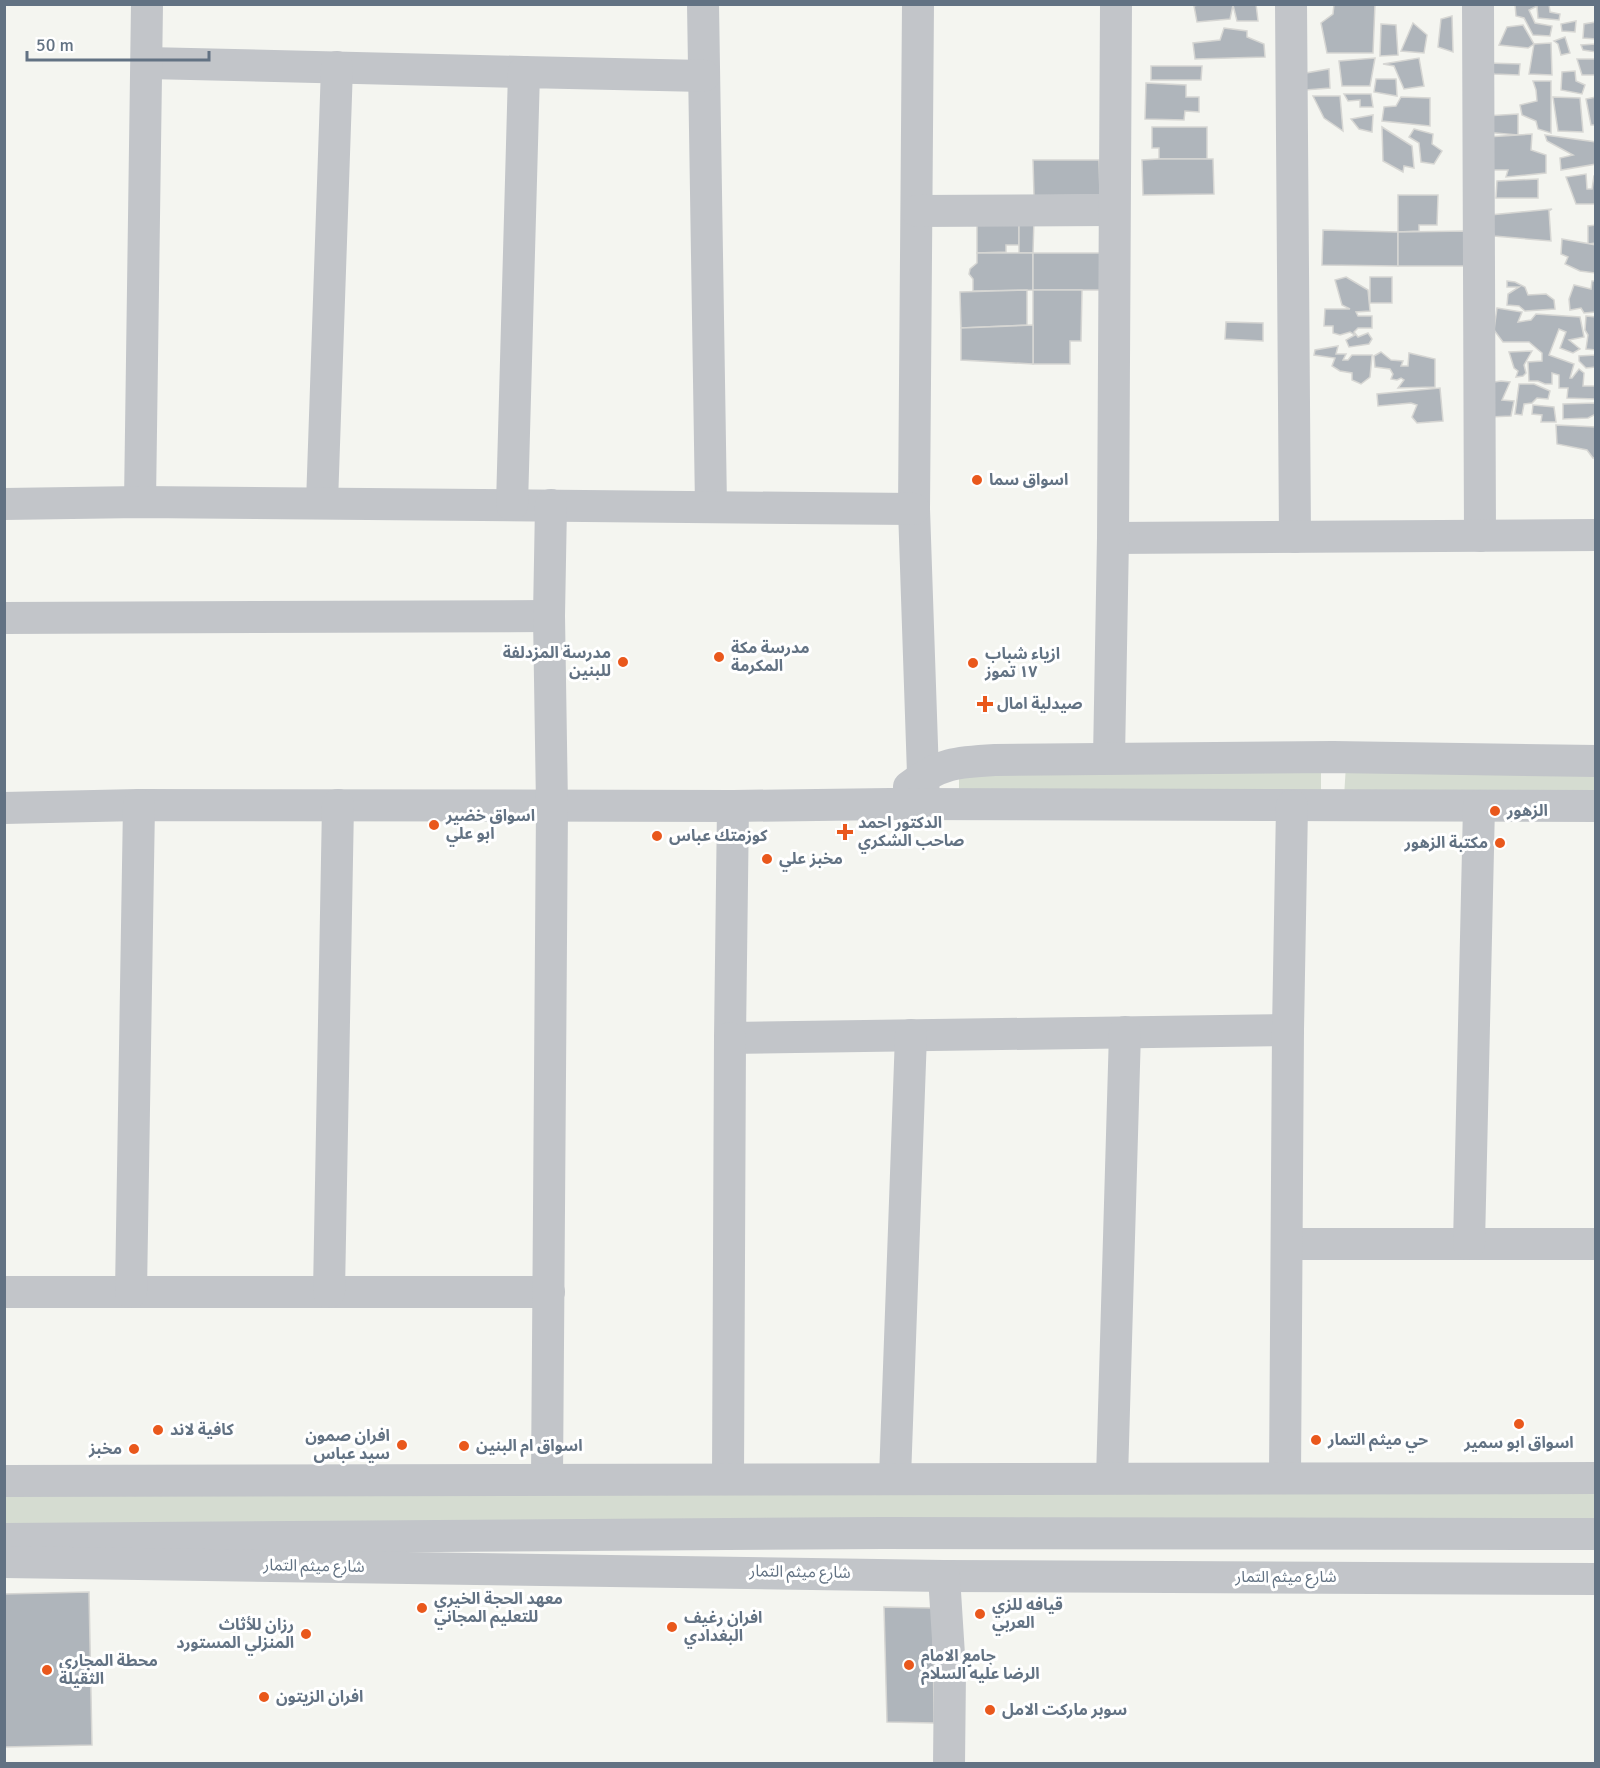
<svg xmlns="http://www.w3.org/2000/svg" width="1600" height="1768" font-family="Signika,'Noto Sans Arabic',sans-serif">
	<rect width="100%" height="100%" fill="#f4f5f0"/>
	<g fill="#d5dcd1">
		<polygon points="1346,764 1595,765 1595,800 1344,798"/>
		<polygon points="1321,766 1321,796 959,799 959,769"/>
		<polygon points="1595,1485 1596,1526 5,1528 4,1487"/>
	</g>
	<g fill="#afb5bb" stroke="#d6d6d3" stroke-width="1.5">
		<polygon points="1201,4 1256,4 1258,21 1237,21 1233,5 1230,19 1197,22 1194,6"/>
		<polygon points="1334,4 1375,4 1373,53 1327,53 1321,23 1333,14"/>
		<polygon points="1515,4 1549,4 1550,12 1560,14 1559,20 1538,18 1537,6 1529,10 1535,23 1552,26 1550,36 1533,35 1524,18 1516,16"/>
		<polygon points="1452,16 1453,52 1438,47 1441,19"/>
		<polygon points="1576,21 1575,32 1562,31 1561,24"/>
		<polygon points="1596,22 1596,39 1583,38 1584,24"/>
		<polygon points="1413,23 1427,35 1424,53 1401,51"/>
		<polygon points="1381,24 1396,25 1398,55 1380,56"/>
		<polygon points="1523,25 1534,44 1528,48 1499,45 1507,27"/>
		<polygon points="1224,28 1247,31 1247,37 1264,44 1265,57 1195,59 1193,43 1220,40"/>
		<polygon points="1565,37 1570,53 1561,55 1558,44 1554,41"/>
		<polygon points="1551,43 1552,75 1529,74 1534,44"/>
		<polygon points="1596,44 1596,52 1583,50 1581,45"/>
		<polygon points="1375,58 1370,86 1342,86 1339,61"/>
		<polygon points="1419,58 1424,86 1404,89 1394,66 1383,64"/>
		<polygon points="1577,59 1596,59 1596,75 1582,75"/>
		<polygon points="1487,63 1520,64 1519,75 1494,74"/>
		<polygon points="1151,66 1202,66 1201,80 1151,80"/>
		<polygon points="1329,69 1330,88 1305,90 1306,73"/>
		<polygon points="1575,71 1576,81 1585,85 1582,94 1561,90 1562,72"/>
		<polygon points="1376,79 1396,79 1397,96 1374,92"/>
		<polygon points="1533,81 1551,81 1551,133 1538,129 1536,121 1522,115 1520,105 1537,101 1536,90"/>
		<polygon points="1146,83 1186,85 1186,97 1199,97 1199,112 1185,111 1184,120 1145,119"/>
		<polygon points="1344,94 1371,94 1373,107 1360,107 1360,100 1348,101"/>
		<polygon points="1313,96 1340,96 1343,131 1324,118"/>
		<polygon points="1401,97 1430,98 1430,126 1382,121 1384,107 1396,106"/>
		<polygon points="1553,97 1580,98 1583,132 1558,131"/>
		<polygon points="1596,97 1596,125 1591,125 1586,99"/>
		<polygon points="1518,114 1518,135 1484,132 1485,116"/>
		<polygon points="1373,115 1372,132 1359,129 1351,119"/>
		<polygon points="1152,127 1207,127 1207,159 1159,159 1159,148 1152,148"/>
		<polygon points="1382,127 1412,146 1414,168 1404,166 1403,172 1383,161"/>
		<polygon points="1414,129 1433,134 1432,144 1442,151 1434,164 1421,162 1419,143 1409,137"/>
		<polygon points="1532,134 1531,150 1546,155 1546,173 1506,177 1508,170 1493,170 1487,137"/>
		<polygon points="1545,135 1596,142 1596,164 1561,170 1560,158 1573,155 1547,141"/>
		<polygon points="1159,159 1213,159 1214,194 1143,195 1142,160"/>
		<polygon points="1033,160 1099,160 1100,195 1034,196"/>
		<polygon points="1586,174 1587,189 1592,189 1594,176 1596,176 1596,204 1576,204 1566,177"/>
		<polygon points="1538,179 1538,198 1496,198 1497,181"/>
		<polygon points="1398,195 1438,195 1437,225 1419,225 1419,231 1398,232"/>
		<polygon points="1552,209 1549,211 1551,241 1494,236 1490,215"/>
		<polygon points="977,218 1019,218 1019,245 1006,245 1006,252 977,253"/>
		<polygon points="1019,218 1034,218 1033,253 1019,253"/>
		<polygon points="1596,225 1596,243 1588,244 1588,226"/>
		<polygon points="1323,230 1398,232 1398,266 1322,265"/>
		<polygon points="1468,231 1468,266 1398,266 1398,232"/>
		<polygon points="1562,239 1596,245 1595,273 1580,271 1565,264 1568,257 1561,254"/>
		<polygon points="977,253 1033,253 1033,290 973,291 973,279 969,274 970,269 977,263"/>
		<rect x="1033" y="253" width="71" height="37"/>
		<polygon points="1346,277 1368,290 1370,311 1356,312 1358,316 1372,316 1372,328 1358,328 1354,332 1358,337 1368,333 1372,339 1369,344 1349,347 1346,340 1355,335 1350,332 1340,335 1333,333 1333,326 1324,326 1325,309 1350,309 1342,305 1335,280"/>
		<rect x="1370" y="277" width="22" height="26"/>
		<polygon points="1507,281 1515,282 1525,287 1528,295 1546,294 1554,300 1555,309 1525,311 1519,306 1507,305 1508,294 1519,287 1507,287"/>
		<polygon points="1592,281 1596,281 1596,312 1584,313 1581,308 1570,310 1569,299 1574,285 1591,289"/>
		<polygon points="1027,290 1027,325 961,328 960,292"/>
		<polygon points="1033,290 1082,290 1081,341 1070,341 1070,364 1033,364"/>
		<polygon points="1497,308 1522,312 1518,322 1531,320 1536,314 1580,317 1584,337 1569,340 1580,349 1573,353 1560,348 1566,332 1559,329 1549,355 1574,364 1570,378 1572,378 1579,369 1584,373 1583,386 1596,386 1596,399 1567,398 1568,388 1559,388 1559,375 1552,373 1552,384 1545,384 1538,381 1529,381 1528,362 1542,361 1542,353 1529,342 1503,342 1494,330"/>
		<polygon points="1586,316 1596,317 1596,350 1586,349 1588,335 1585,330"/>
		<polygon points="1226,322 1263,323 1263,341 1225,339"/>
		<polygon points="1033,325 1033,364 961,360 961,328"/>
		<polygon points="1338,346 1336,354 1346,354 1343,360 1348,360 1352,355 1372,355 1370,377 1361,384 1352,380 1352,373 1340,371 1332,366 1335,358 1314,355 1315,350"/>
		<polygon points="1532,351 1524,365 1526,373 1523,376 1516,377 1518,371 1514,368 1509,352"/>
		<polygon points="1381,352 1391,360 1403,361 1401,366 1408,366 1409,353 1435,359 1435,387 1398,388 1404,380 1401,378 1397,380 1391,379 1393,374 1390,369 1375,367 1374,356"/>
		<polygon points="1596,355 1596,367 1586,368 1579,361 1579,356"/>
		<polygon points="1501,381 1510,382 1502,400 1514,401 1511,416 1489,417 1487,383"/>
		<polygon points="1519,384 1534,384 1550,391 1548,399 1537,398 1532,403 1524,404 1522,415 1515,414"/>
		<polygon points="1440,388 1443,421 1417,423 1412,417 1417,405 1411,403 1378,406 1377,394"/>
		<polygon points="1596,403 1596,414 1588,418 1563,419 1563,404"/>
		<polygon points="1533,405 1554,407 1556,422 1541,422 1542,415 1532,414"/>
		<polygon points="1556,425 1596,427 1596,457 1593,458 1587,450 1557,444"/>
		<polygon points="89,1592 92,1745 4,1747 4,1594"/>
		<polygon points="884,1607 933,1608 934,1723 887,1722"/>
	</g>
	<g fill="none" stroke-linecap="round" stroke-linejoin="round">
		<g stroke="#c2c5c9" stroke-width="32">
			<polyline points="703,4 711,506"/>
			<polyline points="918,4 914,509 924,804"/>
			<polyline points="1291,4 1295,537"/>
			<polyline points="1478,4 1480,536"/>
			<polyline points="147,63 524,72"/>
			<polyline points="917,211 1114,210"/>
			<polyline points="140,502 147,4"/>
			<polyline points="322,503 337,67"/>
			<polyline points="4,504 140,502 914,509"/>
			<polyline points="512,505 524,72 704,76"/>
			<polyline points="1113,538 1596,535"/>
			<polyline points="4,618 549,616"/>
			<polyline points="1109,758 1113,538 1116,4"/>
			<path d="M909,787C940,763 957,762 995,760L1333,757L1596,761"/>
			<polyline points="733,806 730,1038 1288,1030"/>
			<polyline points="4,808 139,805 733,806 890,804 1596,806"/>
			<polyline points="1287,1244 1596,1244"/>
			<polyline points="1469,1244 1479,806"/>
			<polyline points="4,1292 549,1292"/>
			<polyline points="131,1292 139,805"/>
			<polyline points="329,1292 338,805"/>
			<polyline points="728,1478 730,1038"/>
			<polyline points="895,1478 911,1035"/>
			<polyline points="1112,1478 1125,1032"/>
			<polyline points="1285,1478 1288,1030 1292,806"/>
			<polyline points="547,1479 552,806 549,616 551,505"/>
			<polyline points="4,1481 1596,1478"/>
			<polyline points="4,1539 882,1533 1596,1534"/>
			<polyline points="4,1562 944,1576 1596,1579"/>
			<polyline points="944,1576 950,1671 949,1764"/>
		</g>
	</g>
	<g fill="#e9581c" stroke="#fff" stroke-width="2">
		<circle cx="977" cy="480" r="6"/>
		<circle cx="719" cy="657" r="6"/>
		<circle cx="623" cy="662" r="6"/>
		<circle cx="973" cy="663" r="6"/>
		<path d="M982 695h6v6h6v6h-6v6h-6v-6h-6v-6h6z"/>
		<circle cx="1495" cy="811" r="6"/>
		<circle cx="434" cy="825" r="6"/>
		<path d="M842 823h6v6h6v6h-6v6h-6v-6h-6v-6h6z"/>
		<circle cx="657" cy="836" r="6"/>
		<circle cx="1500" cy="843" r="6"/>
		<circle cx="767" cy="859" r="6"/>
		<circle cx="1519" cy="1424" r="6"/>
		<circle cx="158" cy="1430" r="6"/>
		<circle cx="1316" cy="1440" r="6"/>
		<circle cx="402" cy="1445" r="6"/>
		<circle cx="464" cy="1446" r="6"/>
		<circle cx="134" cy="1449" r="6"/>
		<circle cx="422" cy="1608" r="6"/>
		<circle cx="980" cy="1614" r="6"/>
		<circle cx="672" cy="1627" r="6"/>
		<circle cx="306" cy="1634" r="6"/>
		<circle cx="909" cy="1665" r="6"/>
		<circle cx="47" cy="1670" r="6"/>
		<circle cx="264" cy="1697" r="6"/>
		<circle cx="990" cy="1710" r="6"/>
	</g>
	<g text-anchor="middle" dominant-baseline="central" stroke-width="6" stroke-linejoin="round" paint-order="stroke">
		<g font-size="16" font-weight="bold" fill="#627283" stroke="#fff" text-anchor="start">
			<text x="989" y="480">اسواق سما</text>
			<text x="731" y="648">مدرسة مكة<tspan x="731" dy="18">المكرمة</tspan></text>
			<text x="611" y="653" text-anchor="end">مدرسة المزدلفة<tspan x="611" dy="18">للبنين</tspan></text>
			<text x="985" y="654">ازياء شباب<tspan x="985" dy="18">١٧ تموز</tspan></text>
			<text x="997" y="704">صيدلية امال</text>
			<text x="1507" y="811">الزهور</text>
			<text x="446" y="816">اسواق خضير<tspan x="446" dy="18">ابو علي</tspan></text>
			<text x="858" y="823">الدكتور احمد<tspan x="858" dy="18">صاحب الشكري</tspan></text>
			<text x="669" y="836">كوزمتك عباس</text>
			<text x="1488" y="843" text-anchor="end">مكتبة الزهور</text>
			<text x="779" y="859">مخبز علي</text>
			<text x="170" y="1430">كافية لاند</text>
			<text x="390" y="1436" text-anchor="end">افران صمون<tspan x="390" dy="18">سيد عباس</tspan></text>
			<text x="1328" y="1440">حي ميثم التمار</text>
			<text x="1519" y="1443" text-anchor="middle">اسواق ابو سمير</text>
			<text x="476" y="1446">اسواق ام البنين</text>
			<text x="122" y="1449" text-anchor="end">مخبز</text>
			<text x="434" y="1599">معهد الحجة الخيري<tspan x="434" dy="18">للتعليم المجاني</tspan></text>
			<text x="992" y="1605">قيافه للزي<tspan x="992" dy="18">العربي</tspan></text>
			<text x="684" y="1618">افران رغيف<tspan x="684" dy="18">البغدادي</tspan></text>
			<text x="294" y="1625" text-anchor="end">رزان للأثاث<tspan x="294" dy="18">المنزلي المستورد</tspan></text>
			<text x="921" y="1656">جامع الامام<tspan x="921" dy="18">الرضا عليه السلام</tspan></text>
			<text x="59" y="1661">محطة المجاري<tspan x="59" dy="18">الثقيلة</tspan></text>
			<text x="276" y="1697">افران الزيتون</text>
			<text x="1002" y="1710">سوبر ماركت الامل</text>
		</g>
		<g font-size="16" fill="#627283" stroke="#fff">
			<text transform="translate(314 1566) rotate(1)">شارع ميثم التمار</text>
			<text transform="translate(800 1572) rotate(1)">شارع ميثم التمار</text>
			<text x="1286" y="1577">شارع ميثم التمار</text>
		</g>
	</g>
	<rect width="1600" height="1768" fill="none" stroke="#627283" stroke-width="12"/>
	<path d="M27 51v9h182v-9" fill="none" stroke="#627283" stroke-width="3"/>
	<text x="36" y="51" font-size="18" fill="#627283" stroke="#ffffff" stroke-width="4.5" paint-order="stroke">50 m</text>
</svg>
